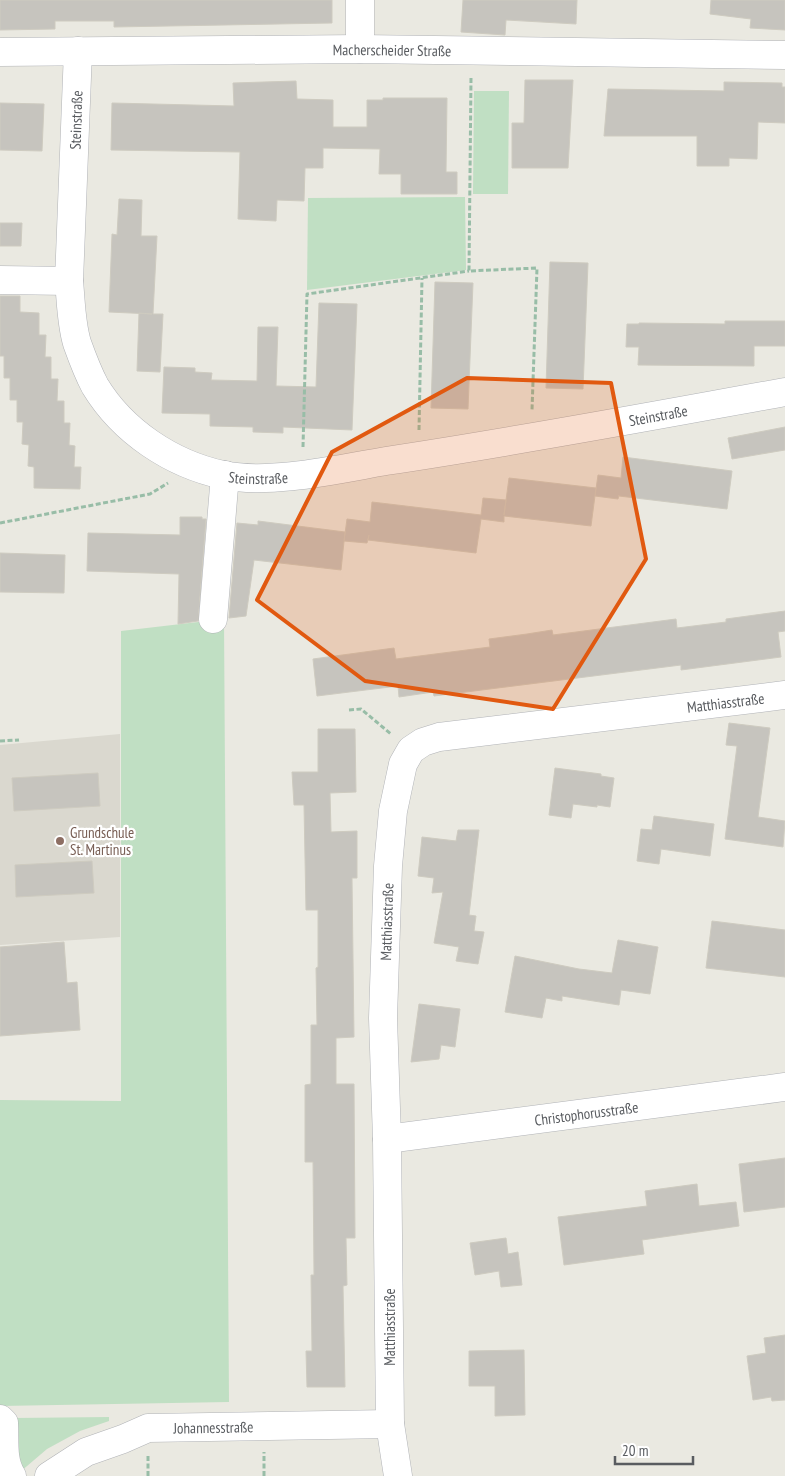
<svg xmlns="http://www.w3.org/2000/svg" width="785" height="1476" font-family="'PT Sans Narrow',sans-serif">
	<rect width="100%" height="100%" fill="#eae9e1"/>
	<polygon fill="#dad8cf" points="120,734 120,937 0,945 0,745"/>
	<g fill="#c0dfc3">
		<polygon points="474,91 509,91 508,194 473,194"/>
		<polygon points="465,197 466,270 307,290 308,198"/>
		<polygon points="224,619 229,1402 0,1406 0,1100 121,1101 121,631"/>
		<polygon points="109,1417 109,1421 80,1431 47,1449 20,1472 14,1418"/>
	</g>
	<g fill="#c6c4be" stroke="#cecbc0">
		<polygon points="0,0 332,0 332,23 114,27 114,21 55,21 55,29 0,30"/>
		<polygon points="463,0 577,0 576,24 506,20 505,35 461,32"/>
		<polygon points="711,0 785,0 785,30 750,28 751,19 710,14"/>
		<polygon points="525,80 573,80 568,168 512,168 512,123 524,123"/>
		<polygon points="296,81 297,99 333,100 333,127 367,127 367,100 383,100 383,98 447,98 446,172 457,172 457,194 401,194 401,174 379,174 380,149 323,148 323,168 305,168 304,201 277,200 276,221 238,219 240,152 111,150 112,103 234,106 233,83"/>
		<polygon points="724,82 782,83 782,87 785,87 785,123 758,122 757,159 729,158 729,166 697,166 697,136 604,136 608,89 724,91"/>
		<polygon points="0,103 44,104 42,151 0,150"/>
		<polygon points="119,199 142,200 141,236 157,236 153,314 163,314 160,372 137,371 139,313 152,314 109,312 112,234 117,235"/>
		<polygon points="0,223 22,223 21,246 0,246"/>
		<polygon points="550,262 588,263 583,389 546,388"/>
		<polygon points="435,282 473,283 468,409 431,408"/>
		<polygon points="0,296 20,296 20,312 39,313 39,335 46,335 45,357 51,357 51,379 58,379 57,401 64,401 64,423 70,423 69,445 75,446 74,467 81,467 80,489 34,488 34,467 28,466 29,445 22,444 23,422 17,422 17,400 10,400 10,378 4,378 4,356 0,356"/>
		<polygon points="319,303 357,304 352,430 283,427 283,433 253,432 253,427 210,426 210,414 162,413 164,367 195,368 195,372 212,373 211,380 257,381 258,327 278,327 276,386 316,387"/>
		<polygon points="725,321 785,321 785,346 754,346 754,366 638,365 639,347 626,347 627,324 639,324 639,323 725,324"/>
		<polygon points="785,427 785,450 732,459 728,438"/>
		<polygon points="623,457 732,471 727,509 619,496 619,495 618,499 595,496 598,475 621,478"/>
		<polygon points="509,478 596,488 591,526 504,516 504,522 481,519 476,553 368,540 369,535 367,543 344,541 347,519 370,522 372,502 481,515 483,498 506,500 504,515"/>
		<polygon points="180,517 202,517 202,519 206,519 198,621 178,624 179,574 87,571 88,533 180,535"/>
		<polygon points="258,521 345,532 341,570 254,560 246,616 229,618 237,523 258,525"/>
		<polygon points="0,553 65,555 64,593 0,592"/>
		<polygon points="785,611 785,631 778,632 781,657 681,670 681,665 434,696 433,692 399,697 398,686 317,696 313,659 394,648 396,659 490,647 489,639 527,634 552,630 553,635 676,619 677,628 726,622 726,619"/>
		<polygon points="729,723 770,728 758,817 785,821 783,847 725,839 737,746 726,745"/>
		<polygon points="318,729 355,729 356,792 330,793 331,832 357,831 357,878 352,878 354,1037 336,1038 336,1084 354,1084 355,1238 346,1238 347,1285 343,1286 345,1387 307,1387 306,1351 312,1351 311,1275 314,1275 313,1162 305,1162 305,1085 311,1084 311,1025 317,1025 316,968 318,967 318,910 306,910 304,805 294,805 292,772 318,772"/>
		<polygon points="555,768 601,774 601,776 614,778 610,807 597,805 597,807 573,804 571,818 549,815"/>
		<polygon points="98,773 100,806 14,811 12,778"/>
		<polygon points="654,816 714,824 710,856 661,849 659,864 637,861 641,829 652,830"/>
		<polygon points="458,830 479,830 469,915 476,916 474,931 484,932 478,964 456,961 459,947 434,943 443,892 432,893 434,878 418,876 422,837 456,841"/>
		<polygon points="92,861 94,893 16,897 15,865"/>
		<polygon points="712,921 785,930 785,977 706,968"/>
		<polygon points="618,940 658,947 650,994 621,990 619,1005 562,996 562,1001 546,998 542,1018 505,1012 515,956 579,969 612,973"/>
		<polygon points="64,942 67,983 77,982 80,1030 0,1036 0,947"/>
		<polygon points="419,1004 460,1009 455,1047 441,1045 439,1059 411,1062"/>
		<polygon points="785,1158 785,1207 744,1212 739,1164"/>
		<polygon points="697,1184 699,1206 736,1202 739,1226 642,1240 644,1254 564,1265 558,1217 647,1206 645,1191"/>
		<polygon points="506,1238 508,1254 518,1252 522,1285 501,1287 499,1271 475,1275 470,1243"/>
		<polygon points="785,1335 785,1400 772,1401 771,1397 753,1400 747,1356 766,1353 764,1338"/>
		<polygon points="524,1350 525,1415 495,1416 495,1386 469,1386 469,1351"/>
	</g>
	<g fill="none" stroke-linecap="round" stroke-linejoin="round">
		<g stroke="#b1b3b7" stroke-width="29">
			<g id="minor">
				<polyline points="360,49 360,0"/>
				<path id="s1" d="M78,51L69,281C71,301 71,323 77,343C82,357 88,373 95,386C123,432 172,464 223,475C270,485 339,469 386,461C520,441 652,416 785,392"/>
				<path id="s2" d="M0,52L360,49L785,55"/>
				<polyline points="0,280 69,281"/>
				<polyline points="213,619 225,475"/>
				<path id="s3" d="M387,1139L785,1087"/>
				<path d="M0,1419L4,1423C5,1441 2,1461 12,1476"/>
				<path id="s4" d="M49,1476L86,1452L123,1439L148,1428L390,1424"/>
				<path id="s5" d="M398,1476L390,1424L387,1139L383,1018L388,866L393,811L403,764L411,750L423,742L439,737L785,695"/>
			</g>
		</g>
		<g stroke="#98bda7" stroke-width="3" stroke-dasharray="5 2.5" stroke-linecap="butt">
			<polyline points="471,78 469,271 537,268 532,410"/>
			<polyline points="419,430 422,278"/>
			<polyline points="303,447 307,294 469,271"/>
			<polyline points="0,523 150,494 168,483"/>
			<polyline points="349,710 361,709 391,734"/>
			<polyline points="0,741 19,740"/>
			<polyline points="148,1456 148,1476"/>
			<polyline points="264,1476 264,1452"/>
		</g>
		<use href="#minor" stroke="#fff" stroke-width="28"/>
	</g>
	<path fill="#e15910" fill-opacity="0.2" stroke="#e15910" stroke-width="4" stroke-linejoin="round" d="M467,378L611,383L646,559L553,709L365,681L257,600L332,452Z"/>
	<circle fill="#8d6e63" stroke="#fff" stroke-width="2" cx="60" cy="841" r="5"/>
	<g text-anchor="middle" dominant-baseline="central" stroke-width="4.5" stroke-linejoin="round" paint-order="stroke">
		<g font-size="15" fill="#595c60" stroke="#fff">
			<text stroke="none"><textPath href="#s2" startOffset="392">Macherscheider Straße</textPath></text>
			<text transform="translate(76 120) rotate(-88)">Steinstraße</text>
			<text stroke="none"><textPath href="#s1" startOffset="940">Steinstraße</textPath></text>
			<text stroke="none"><textPath href="#s1" startOffset="535">Steinstraße</textPath></text>
			<text stroke="none"><textPath href="#s5" startOffset="1050">Matthiasstraße</textPath></text>
			<text stroke="none"><textPath href="#s5" startOffset="555">Matthiasstraße</textPath></text>
			<text stroke="none"><textPath href="#s3" startOffset="201">Christophorusstraße</textPath></text>
			<text transform="translate(389 1327) rotate(-90)">Matthiasstraße</text>
			<text stroke="none"><textPath href="#s4" startOffset="176">Johannesstraße</textPath></text>
		</g>
		<g font-size="15" fill="#785e54" stroke="#fff" text-anchor="start">
			<text x="70" y="832">Grundschule<tspan x="70" dy="17">St. Martinus</tspan></text>
		</g>
	</g>
	<path d="M615 1456v8h78v-8" fill="none" stroke="#595c60" stroke-width="2.5"/>
	<text x="622" y="1456" font-size="15" fill="#595c60" stroke="#ffffff" stroke-width="4" paint-order="stroke">20 m</text>
</svg>
